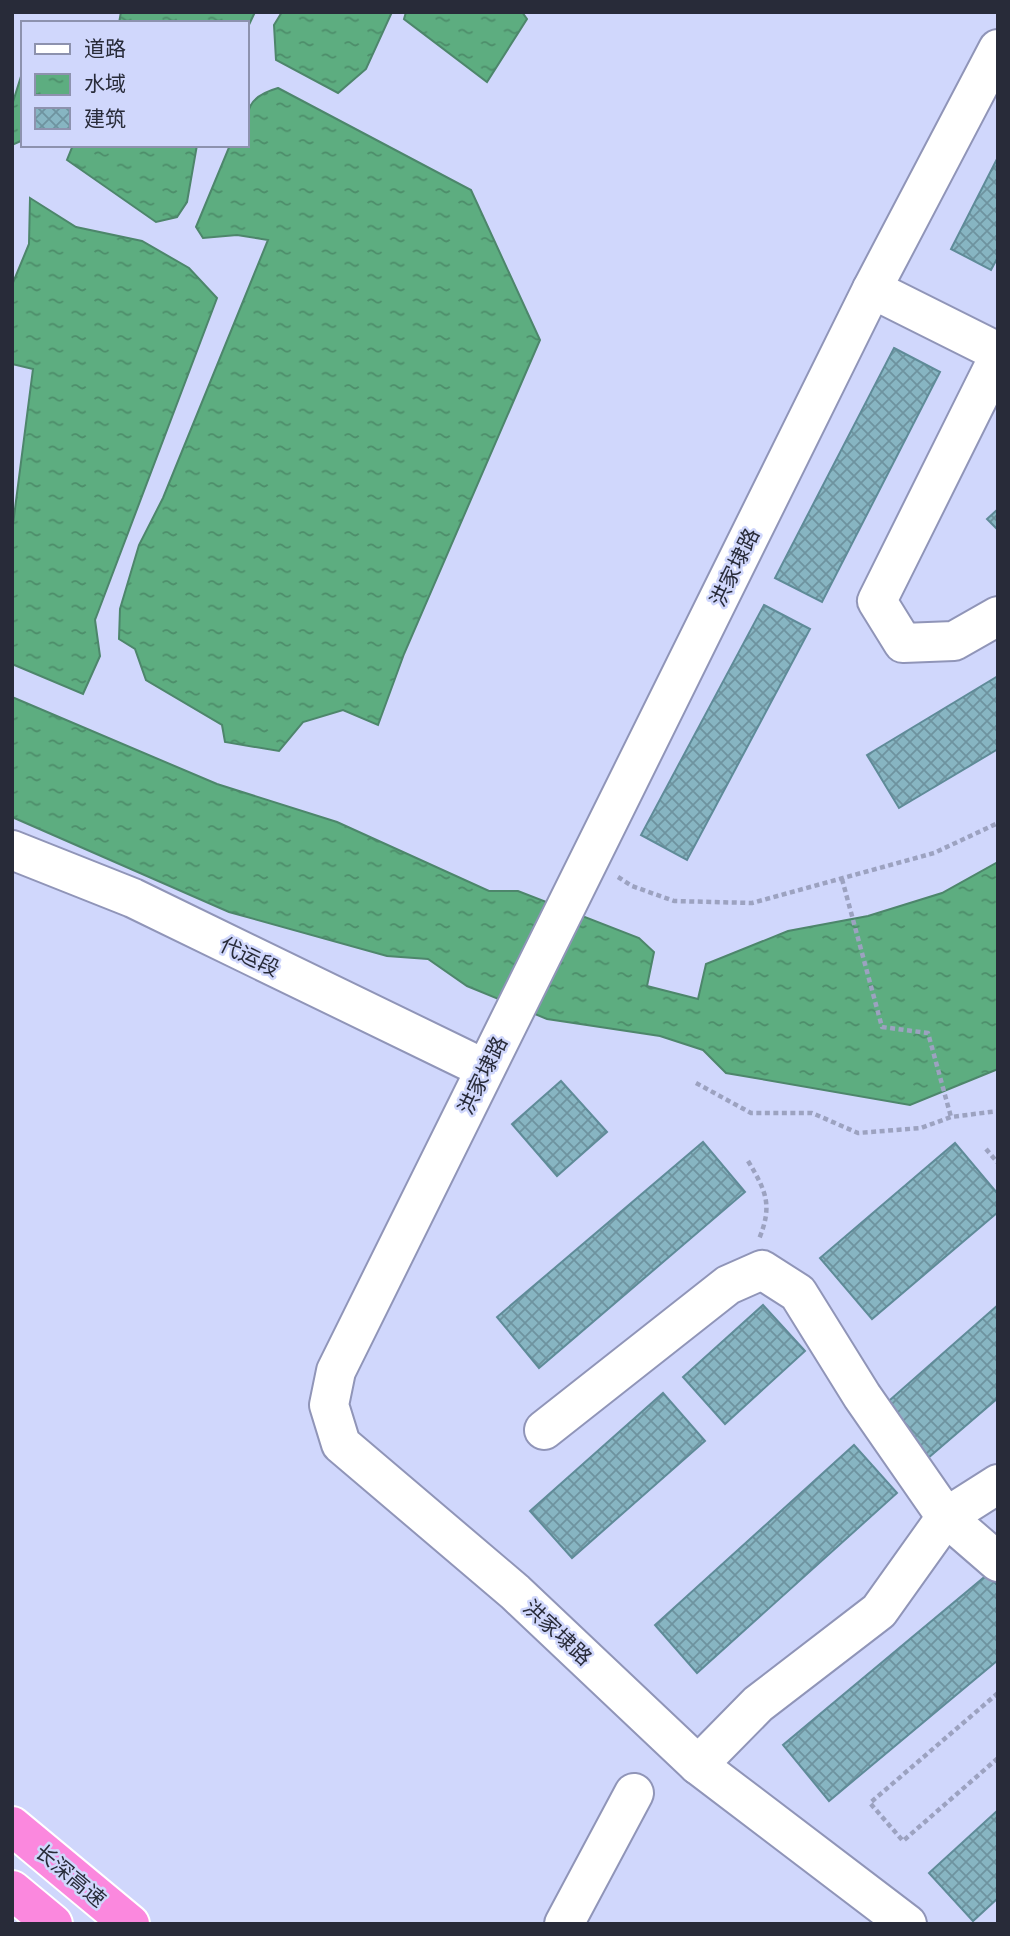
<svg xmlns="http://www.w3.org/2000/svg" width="1010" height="1936" font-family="Quicksand,'Noto Sans SC',sans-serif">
	<defs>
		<pattern id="water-ripples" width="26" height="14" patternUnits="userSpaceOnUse" patternTransform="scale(1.75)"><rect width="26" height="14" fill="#5dad80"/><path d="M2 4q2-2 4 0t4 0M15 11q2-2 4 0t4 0" fill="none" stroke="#4d8d6a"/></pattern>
		<pattern id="building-cross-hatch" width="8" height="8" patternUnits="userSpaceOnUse" patternTransform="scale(1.75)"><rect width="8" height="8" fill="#87b5c2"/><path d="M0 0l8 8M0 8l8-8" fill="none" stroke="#6e939f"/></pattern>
	</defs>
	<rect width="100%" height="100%" fill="#d0d7fc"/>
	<g fill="url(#water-ripples)" stroke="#4d866b" stroke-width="2">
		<polygon points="121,12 255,12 247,29 247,23 119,23"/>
		<polygon points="282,12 392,12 366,69 338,93 276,60 274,25"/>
		<polygon points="406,12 522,12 527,19 487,82 404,19"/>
		<polygon points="23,70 23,140 12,145 12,105"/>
		<path d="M278,88L471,190L540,340L404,654L378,725L343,710L303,722L279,751L225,742L222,725L146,680L135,649L119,639L120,609L139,545L163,498L268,240L237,235L203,238L196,227L230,145H247C247,113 243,98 278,88Z"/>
		<polygon points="73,145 197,145 187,202 177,217 156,222 67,160"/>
		<polygon points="30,198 76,227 142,241 189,268 217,298 95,620 100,656 83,694 12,664 12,532 33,369 12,364 12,285 29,244"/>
		<polygon points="12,697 217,784 337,822 489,891 518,891 639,938 654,952 647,986 698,999 706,964 788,931 868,916 942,893 998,862 998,1069 910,1105 726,1073 703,1050 660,1036 547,1019 467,986 428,959 387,956 229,912 12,817"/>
	</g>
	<g fill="url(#building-cross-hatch)" stroke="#5f8b98" stroke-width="2">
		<polygon points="998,157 998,257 991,270 951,249"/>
		<polygon points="894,348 940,372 822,602 775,578"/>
		<polygon points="998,509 998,530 987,519"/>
		<polygon points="764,605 810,629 687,860 641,835"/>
		<polygon points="998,676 998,749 899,808 867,755"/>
		<polygon points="561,1081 607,1132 557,1176 512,1124"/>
		<polygon points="703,1142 745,1192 539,1368 497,1317"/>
		<polygon points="955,1143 998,1194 998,1212 872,1319 820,1258"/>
		<polygon points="763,1305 805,1351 725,1424 683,1377"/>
		<polygon points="998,1305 998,1398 928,1458 883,1406"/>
		<polygon points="663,1393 705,1441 572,1558 530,1511"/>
		<polygon points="854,1445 897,1493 697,1673 655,1625"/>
		<polygon points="988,1574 998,1586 998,1660 829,1801 783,1745"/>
		<polygon points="998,1810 998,1898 973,1921 929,1873"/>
	</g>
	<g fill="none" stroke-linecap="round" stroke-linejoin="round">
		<g stroke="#9095b8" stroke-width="42">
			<g id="minor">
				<polyline points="872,289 998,352"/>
				<polyline points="998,358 877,601 903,643 954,641 998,616"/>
				<polyline points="12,850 133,898 485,1069"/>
				<polyline points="544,1430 728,1285 762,1270 798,1293 862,1396 946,1517 998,1562"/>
				<polyline points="698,1765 758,1704 879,1611 946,1517 998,1484"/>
				<polyline points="564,1924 634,1793"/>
				<polyline points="907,1924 698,1765 515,1592 341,1444 329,1405 336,1371 872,289 998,49"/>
			</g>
		</g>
		<g stroke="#fff" stroke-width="42">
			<g id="highway">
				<polyline points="12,1826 130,1924"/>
				<polyline points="12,1890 53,1924"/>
			</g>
		</g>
		<g stroke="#9ca2c0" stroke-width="4.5" stroke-dasharray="5 3.5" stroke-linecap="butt">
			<polyline points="618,877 632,886 674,901 752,903 934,853 998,823"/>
			<polyline points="842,879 882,1027 928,1033 951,1117"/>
			<polyline points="696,1083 751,1113 812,1113 858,1133 921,1128 951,1117 998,1111"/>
			<polyline points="986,1149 998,1163"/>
			<path d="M748,1161C766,1191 773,1205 759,1239"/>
			<polyline points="998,1693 870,1803 903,1841 998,1758"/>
		</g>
		<use href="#minor" stroke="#fff" stroke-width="38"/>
		<use href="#highway" stroke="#fb88de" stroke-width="38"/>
	</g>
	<g text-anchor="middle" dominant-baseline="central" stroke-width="5" stroke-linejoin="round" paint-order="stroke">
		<g font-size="21" fill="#282b39" stroke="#d0d7fc">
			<text transform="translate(734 567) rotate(-64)">洪家埭路</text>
			<text transform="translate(250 956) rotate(26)">代运段</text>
			<text transform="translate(482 1075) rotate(-64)">洪家埭路</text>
			<text transform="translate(558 1632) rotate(43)">洪家埭路</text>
			<text transform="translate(71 1875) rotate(40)">长深高速</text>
		</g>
	</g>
	<rect width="1010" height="1936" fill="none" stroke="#282b39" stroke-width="28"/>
	<rect x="21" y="21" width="228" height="126" fill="#d0d7fc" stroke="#8d92ae" stroke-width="2"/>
	<rect x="35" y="44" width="35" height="10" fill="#ffffff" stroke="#8d92ae" stroke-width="2"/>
	<text x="84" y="56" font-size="21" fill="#282b39">道路</text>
	<rect x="35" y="74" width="35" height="21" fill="url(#water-ripples)" stroke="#8d92ae" stroke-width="2"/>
	<text x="84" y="91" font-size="21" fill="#282b39">水域</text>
	<rect x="35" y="108" width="35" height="21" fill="url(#building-cross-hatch)" stroke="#8d92ae" stroke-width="2"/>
	<text x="84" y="126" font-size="21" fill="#282b39">建筑</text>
</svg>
